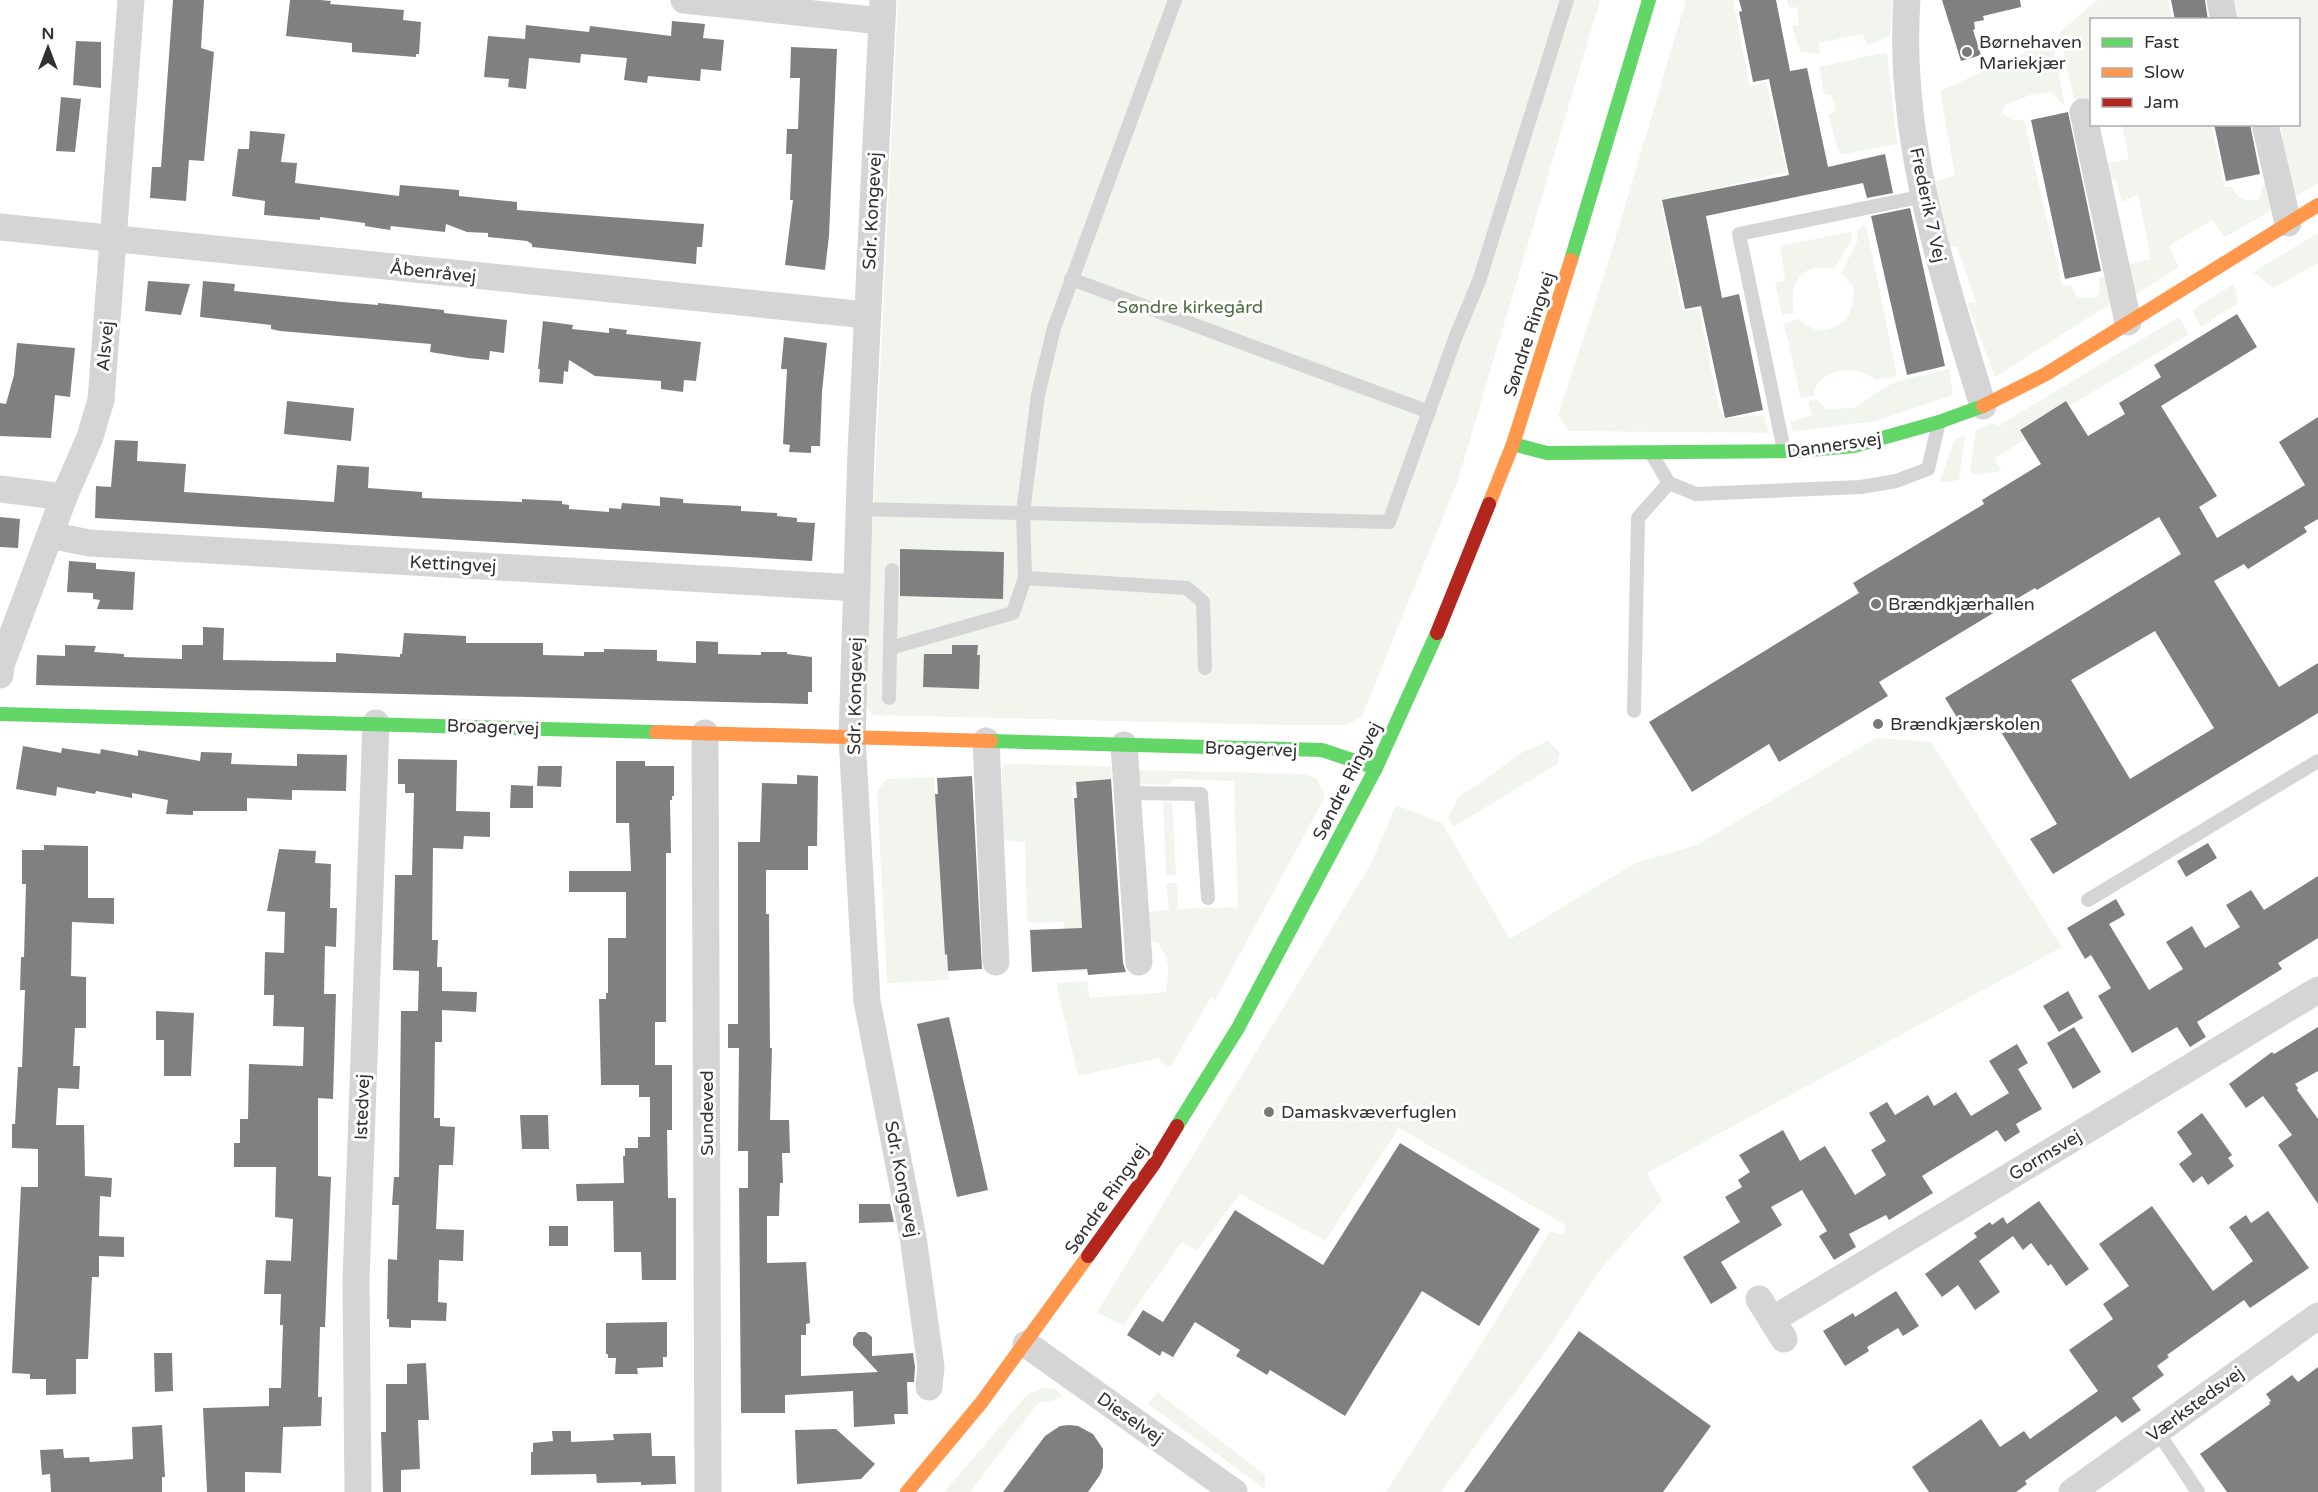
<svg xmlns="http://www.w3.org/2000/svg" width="2318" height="1492" font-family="'Varela Round',sans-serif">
	<rect width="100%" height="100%" fill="#fff"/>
	<g fill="#f1f5ee">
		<polygon points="898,0 1600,0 1458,480 1362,716 1347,725 1286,725 873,715 864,705"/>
		<polygon points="1686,0 1733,0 1750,87 1766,82 1787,172 1661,201 1682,311 1699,309 1719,409 1725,418 1764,415 1769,433 1569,431 1558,415 1609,260"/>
		<polygon points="1787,0 1893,0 1890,36 1867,45 1863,34 1819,43 1820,54 1800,52 1792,26 1799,25 1797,7 1789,8"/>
		<polygon points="2097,0 2168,0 2172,19 2092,20 2091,100 2079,102 2074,99 2059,33"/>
		<polygon points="2233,0 2318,0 2318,183 2292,199 2278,140 2283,139 2281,125 2298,124 2298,20 2239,19"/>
		<polygon points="2052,40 2065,107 2051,92 2030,95 2005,105 2002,113 2013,120 2024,120 2062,285 2071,285 2077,297 2095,298 2100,293 2099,277 2108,277 2113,302 1995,377 1967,303 1976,302 1957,247 1949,247 1935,181 1955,176 1940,91"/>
		<polygon points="1887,52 1897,144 1844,154 1839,153 1828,114 1836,112 1831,95 1824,94 1819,67"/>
		<path d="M2122,125H2211L2225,187H2231C2240,200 2244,202 2259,199L2264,181L2269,180L2277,207L2225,237L2212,220L2169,246L2179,267L2131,298L2122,266L2151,259L2138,194L2122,202L2116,180L2107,181L2102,164L2129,159Z"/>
		<path d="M1866,225L1897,376L1876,380C1859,365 1817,366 1814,395L1801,399L1784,324L1798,319C1803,322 1809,327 1814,329C1819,331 1824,330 1828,329C1851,324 1855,305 1853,285L1841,273L1857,242V229Z"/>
		<path d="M1851,232L1852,239L1834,269C1802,262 1788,282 1794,313L1782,315L1775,283L1785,280L1781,249L1784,245Z"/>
		<polygon points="2318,233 2318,263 2274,288 2253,272"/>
		<polygon points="2234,284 2238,303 2201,327 2192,310"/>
		<polygon points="2179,317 2189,334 2069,406 2066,401 2020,429 2026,439 1995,458 2001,471 1976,475 1970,471 1976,430 1994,423 1998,426"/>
		<polygon points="1949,369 1953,395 1876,421 1793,432 1790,421 1812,416 1808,401 1817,400 1827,409 1853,408 1891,384 1905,379"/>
		<polygon points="1965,436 1959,480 1941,483 1940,480 1955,439"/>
		<polygon points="1876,738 1931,742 2062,947 1647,1173 1662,1200 1599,1271 1547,1350 1441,1492 1386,1492 1493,1325 1550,1231 1562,1235 1567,1226 1399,1128 1325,1241 1240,1194 1197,1251 1182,1242 1123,1325 1097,1312 1371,864 1396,805 1442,823 1510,939 1635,863 1697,845"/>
		<polygon points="1548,741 1560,753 1557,764 1453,827 1448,818 1460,795 1482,782 1521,753"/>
		<polygon points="1004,764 1111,766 1112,779 1076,782 1076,785 1072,786 1085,971 1064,972 1064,922 1033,923 1027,921 1025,842 1003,840 1002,770"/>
		<path d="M1138,770L1308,774L1318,780L1325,797L1215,1000L1212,996L1170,1067L1160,1062V1058L1078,1076L1056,983L1087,981L1090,998L1166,992C1169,970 1171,961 1157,942H1150L1148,912L1169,910L1166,883H1177L1178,909L1238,907L1234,781L1174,779L1172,783L1163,785L1138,784Z"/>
		<polygon points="934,777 949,980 887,983 877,791 886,779"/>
		<polygon points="1163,802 1172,802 1176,875 1166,875"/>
		<polygon points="1044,1388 1055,1389 1063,1396 1055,1400 1038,1403 970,1492 944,1492 1028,1394"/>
		<polygon points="1157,1392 1265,1475 1265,1489 1148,1404"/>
	</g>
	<g fill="#808080" fill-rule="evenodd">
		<polygon points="173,0 204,0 201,48 214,52 204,161 189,160 186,201 150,198 152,167 161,167"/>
		<polygon points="290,0 320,0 331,1 330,4 404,10 403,20 421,22 419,54 416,54 416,57 352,52 352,43 286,36"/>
		<polygon points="1739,0 1776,0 1790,71 1807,68 1828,167 1885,154 1893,193 1867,198 1863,183 1706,216 1722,298 1739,294 1763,410 1725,418 1701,306 1685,309 1662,200 1789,175 1769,79 1753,82 1739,12 1742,11"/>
		<polygon points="1942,0 2020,0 2021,7 1983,16 1984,20 1974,22 1975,29 1973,30 1981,55 1961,61"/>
		<polygon points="2171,0 2205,0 2208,20 2175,20"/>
		<polygon points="672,21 705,24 703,38 724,40 721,71 701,69 700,81 648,76 647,83 624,80 627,58 581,54 580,63 529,58 526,89 508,87 509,79 484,77 488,36 525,39 526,25 589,32 590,26 671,36"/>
		<polygon points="76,41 101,42 101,88 73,85"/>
		<polygon points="791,47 837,49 829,236 825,270 785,265 793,200 790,200 792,154 786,154 787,129 798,129 800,78 790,78"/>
		<polygon points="61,97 81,99 75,152 56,151"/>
		<polygon points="2068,112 2101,271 2065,279 2031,120"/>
		<polygon points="2214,124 2250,124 2260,174 2226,181"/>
		<polygon points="250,131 285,134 281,162 297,163 295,183 399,196 400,185 459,190 459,196 517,202 517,210 704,224 702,247 697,247 696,264 532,247 532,244 527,241 488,237 488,233 467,232 446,224 445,232 391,226 390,230 365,226 365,223 320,217 320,220 264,215 265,201 232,196 238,149 249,149"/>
		<polygon points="1910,208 1945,366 1907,375 1871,216"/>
		<polygon points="148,281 190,284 181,315 145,311"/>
		<polygon points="203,281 235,284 234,291 342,302 378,305 378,303 444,310 444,313 507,320 504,353 490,351 489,360 468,358 430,352 431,344 280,331 271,329 271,325 200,317"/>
		<path d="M2237,314L2257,347L2161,406L2217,496L2199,507L2217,538L2305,485L2279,442L2318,417V519L2304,527L2307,532L2248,569L2244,564L2214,581L2279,687L2318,663V713L2053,874L2030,839L2057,824L1992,717L1966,732L1945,698L2181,554L2159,517L2037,590L2035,588L1879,682L1888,696L1779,762L1769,744L1692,792L1649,722L1859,593L1853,583L1984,504L1982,500L2041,464L2020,430L2066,401L2088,436L2125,414L2119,403L2161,377L2154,365ZM2155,631L2214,728L2130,779L2071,680Z"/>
		<polygon points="543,321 573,325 572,329 609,333 609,328 627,330 626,334 701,342 696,381 684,380 683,392 661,389 661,381 595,376 569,360 568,372 564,371 563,384 539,382 540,369 538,369"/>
		<polygon points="784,337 827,343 822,392 820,446 811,446 811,453 789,452 790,445 783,444 787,369 781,369"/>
		<polygon points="17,343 75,348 70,397 55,395 51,438 0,436 0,403 6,404 14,375"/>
		<polygon points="287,401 354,408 351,441 284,434"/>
		<polygon points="115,440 138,441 137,461 186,464 184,492 334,502 337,465 369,467 368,488 422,492 422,498 522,502 522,499 562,501 562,504 569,505 569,509 609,512 609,508 621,509 622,503 660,506 660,497 683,499 683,503 741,506 741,511 777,513 777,516 797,518 797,522 815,523 812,561 95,518 96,486 111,487"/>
		<polygon points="0,517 20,519 18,548 0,547"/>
		<polygon points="900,549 1004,552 1003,599 900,596"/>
		<polygon points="69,561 96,563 96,569 135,572 133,610 97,609 100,600 93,599 93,593 67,592"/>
		<polygon points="203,627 224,628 223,660 336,662 336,653 400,657 400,654 402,654 404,633 466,636 466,643 543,643 543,655 584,656 584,652 604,652 604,649 657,650 657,661 696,663 696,641 718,642 718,654 761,655 761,652 787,652 787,654 812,657 812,692 808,692 808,704 36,685 37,655 65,656 65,645 96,646 94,652 124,654 124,657 182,659 182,645 203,645"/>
		<polygon points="952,645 978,645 977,655 980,655 979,689 923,687 924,654 952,654"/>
		<polygon points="23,746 61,753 62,748 100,754 101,749 138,756 138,750 200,761 201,752 232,753 231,764 297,766 297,754 347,755 346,791 292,790 292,800 247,798 247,811 193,811 193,815 166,814 168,800 132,793 132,798 96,791 95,794 57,787 56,796 16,789"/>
		<polygon points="398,759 457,760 456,811 490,812 490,837 464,836 463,849 433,848 432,940 438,940 437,967 442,967 442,991 477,992 476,1012 442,1010 442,1042 435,1042 434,1118 440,1118 440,1126 455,1127 453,1165 439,1165 436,1229 464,1230 463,1261 439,1260 438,1302 447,1303 446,1321 411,1320 411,1328 389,1327 389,1319 387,1319 388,1259 397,1260 399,1205 392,1205 394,1177 399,1177 401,1011 418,1011 419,971 393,970 395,875 412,875 414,793 405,793 405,784 398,784"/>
		<polygon points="616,761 645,761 645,766 674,766 674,796 672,796 672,800 670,800 671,853 666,853 666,1022 655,1022 655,1065 672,1065 672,1130 667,1130 668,1198 676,1198 676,1280 642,1280 641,1252 614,1252 613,1201 577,1201 576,1184 624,1183 623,1156 625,1156 625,1148 638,1148 638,1137 650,1137 650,1097 639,1097 639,1085 601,1085 599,999 606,999 606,993 608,993 608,938 626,938 626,892 569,892 569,871 631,871 629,823 616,823"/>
		<polygon points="538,766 562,766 561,787 537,786"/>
		<polygon points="797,775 818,776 817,846 808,846 808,870 766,870 766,914 769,914 770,1048 772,1048 770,1120 789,1120 790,1153 782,1153 783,1183 780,1183 779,1216 767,1216 767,1263 806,1262 810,1323 806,1324 806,1335 801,1335 801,1376 878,1372 853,1345 853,1338 858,1332 866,1332 872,1337 872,1356 913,1353 915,1367 914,1382 907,1382 908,1414 894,1414 895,1424 854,1427 853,1391 785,1395 785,1413 741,1413 739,1188 748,1188 748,1151 738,1151 739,1048 728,1048 728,1024 738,1024 738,842 760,842 762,783 797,784"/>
		<polygon points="972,776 982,969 948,971 947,954 945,955 940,874 935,794 938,794 937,778"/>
		<polygon points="1111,779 1123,963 1126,972 1088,975 1087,969 1032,972 1030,930 1082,928 1074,798 1077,798 1076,782"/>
		<polygon points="511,785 533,786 533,808 510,808"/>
		<polygon points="2208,843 2217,858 2186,877 2177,861"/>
		<polygon points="44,845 88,846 88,898 114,898 114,924 72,922 71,976 86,977 86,1028 75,1028 73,1066 80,1066 79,1089 58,1088 56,1125 84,1125 85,1176 112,1178 111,1197 100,1196 99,1236 124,1237 124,1257 99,1256 99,1277 92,1277 88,1359 76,1359 76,1394 46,1395 46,1379 30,1379 30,1374 12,1373 21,1187 38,1187 38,1149 12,1148 12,1124 15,1124 18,1067 22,1067 25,990 20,990 21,957 24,957 26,884 22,884 22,850 44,850"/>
		<polygon points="279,849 316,851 315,863 331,864 330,908 337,908 336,947 325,946 324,994 336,994 333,1099 318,1098 318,1176 331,1177 325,1327 320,1327 318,1397 322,1397 321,1426 283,1427 281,1473 245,1472 245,1492 207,1492 203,1408 269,1406 269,1388 281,1388 283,1325 280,1325 281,1294 264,1294 266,1260 291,1261 293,1219 275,1217 276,1167 234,1167 234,1143 240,1143 240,1119 248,1119 249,1064 303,1066 304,1027 273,1026 274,995 264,995 265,952 284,953 285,912 267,911"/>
		<polygon points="2318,876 2318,938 2278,963 2282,969 2197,1022 2206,1037 2190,1047 2177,1027 2132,1053 2098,996 2111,988 2091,955 2085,959 2067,928 2116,899 2125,915 2109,924 2149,990 2183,969 2166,942 2192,926 2205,948 2240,927 2226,905 2251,890 2264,910"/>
		<polygon points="2068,991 2083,1018 2059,1032 2043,1006"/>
		<polygon points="156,1011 194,1013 191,1076 164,1076 164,1040 156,1040"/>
		<polygon points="949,1017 988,1190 957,1197 917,1024"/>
		<polygon points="2074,1027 2101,1072 2073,1089 2047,1043"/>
		<polygon points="2318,1027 2318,1071 2295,1084 2298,1088 2297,1090 2318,1119 2318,1204 2278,1145 2292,1135 2263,1096 2246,1108 2229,1084 2272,1052 2274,1054"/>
		<polygon points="2017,1044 2028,1063 2018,1069 2042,1109 2016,1124 2020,1132 2005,1142 1997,1130 1922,1176 1933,1193 1889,1220 1886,1215 1849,1234 1856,1247 1834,1260 1819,1236 1827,1231 1802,1190 1771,1207 1782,1225 1721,1262 1737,1288 1711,1304 1683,1257 1740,1222 1725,1197 1742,1187 1738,1180 1750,1172 1739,1155 1783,1130 1800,1161 1825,1146 1855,1195 1886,1175 1871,1150 1886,1141 1869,1113 1887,1102 1895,1115 1928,1095 1934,1106 1956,1092 1971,1116 2009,1093 1989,1061"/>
		<polygon points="2202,1113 2232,1155 2228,1158 2234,1166 2208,1185 2202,1176 2193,1183 2179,1164 2192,1154 2177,1132"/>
		<polygon points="520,1115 548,1115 549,1149 522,1149"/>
		<polygon points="1400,1143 1540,1229 1479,1326 1422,1291 1345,1416 1270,1370 1267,1375 1236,1356 1240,1350 1195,1322 1173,1357 1162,1351 1160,1356 1127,1335 1143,1310 1163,1322 1235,1210 1323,1265"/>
		<polygon points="2039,1201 2089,1269 2066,1286 2051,1264 2048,1266 2031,1243 2023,1250 2013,1236 1979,1261 2000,1292 1975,1310 1958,1285 1942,1297 1925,1274 1977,1237 1974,1233 1990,1222 1992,1225 2003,1217 2007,1224"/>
		<polygon points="859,1204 890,1204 894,1222 859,1223"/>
		<polygon points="2152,1206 2213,1291 2253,1261 2229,1227 2246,1215 2251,1223 2268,1211 2309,1268 2250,1308 2244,1300 2167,1355 2169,1357 2157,1366 2164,1375 2132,1398 2141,1410 2122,1423 2116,1416 2025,1481 2027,1484 2016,1492 1929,1492 1912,1467 1981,1419 2000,1447 2024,1431 2030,1439 2098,1391 2069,1350 2113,1319 2103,1304 2129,1286 2099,1244"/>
		<rect x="549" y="1226" width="19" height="20"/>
		<polygon points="1896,1291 1919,1326 1903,1336 1898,1328 1867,1347 1869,1351 1845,1366 1823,1331 1853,1313 1855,1317"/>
		<polygon points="667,1322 667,1357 663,1357 663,1367 637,1368 638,1374 615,1374 616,1358 608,1358 608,1354 606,1354 606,1323"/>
		<polygon points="1579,1331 1711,1426 1663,1492 1464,1492"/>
		<polygon points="154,1353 172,1353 173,1391 155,1392"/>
		<polygon points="426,1363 429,1420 418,1420 420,1469 401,1470 401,1492 383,1492 381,1432 386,1432 386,1384 407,1384 407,1364"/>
		<polygon points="2318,1367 2318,1492 2227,1492 2200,1454 2270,1404 2269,1402 2271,1401 2266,1394 2292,1375 2298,1382"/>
		<polygon points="162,1425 165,1477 162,1477 162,1492 51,1492 50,1474 42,1475 40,1450 63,1449 64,1458 89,1457 90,1462 133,1459 132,1427"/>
		<polygon points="1069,1425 1078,1426 1093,1434 1103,1449 1103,1467 1100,1475 1088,1492 1003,1492 1045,1436 1060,1426"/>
		<polygon points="836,1429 875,1464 861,1479 797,1484 795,1430"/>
		<polygon points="552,1431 571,1431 571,1442 614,1440 613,1434 651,1433 652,1456 675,1456 676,1484 641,1485 641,1482 597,1483 596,1474 531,1475 531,1452 533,1452 533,1443 553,1441"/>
	</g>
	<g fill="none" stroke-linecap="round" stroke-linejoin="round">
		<g stroke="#d5d5d5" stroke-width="14">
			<polyline points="1071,279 1429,412"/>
			<polyline points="1784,450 1739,234 1924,196"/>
			<polyline points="1651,453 1669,483 1696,494 1861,487 1896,481 1928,469 1939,422"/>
			<polyline points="860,509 1389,522 1456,336 1479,281 1567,0"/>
			<polyline points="1025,578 1187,588 1203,602 1205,668"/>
			<polyline points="890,648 892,570"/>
			<polyline points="889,698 890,648 1013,613 1025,578 1023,512 1038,395 1054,328 1175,0"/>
			<polyline points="1634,711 1638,518 1669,483"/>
			<polyline points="1127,793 1201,794 1208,898"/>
			<polyline points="2088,900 2318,761"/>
			<polyline points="2157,1431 2198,1492"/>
		</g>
		<g stroke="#d5d5d5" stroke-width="27">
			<polyline points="684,0 881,21"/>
			<polyline points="883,0 861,452 852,738 867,1001 913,1237 931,1367 929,1387"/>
			<path d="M1907,0C1897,139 1943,274 1983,406"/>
			<polyline points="2220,0 2224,20"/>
			<polyline points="2083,112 2128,322"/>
			<polyline points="2265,124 2288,223"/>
			<polyline points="0,227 867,315"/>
			<polyline points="0,489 64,497"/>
			<polyline points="50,535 89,543 857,588"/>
			<polyline points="0,675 1,665 64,497 90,437 101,400 131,0"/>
			<polyline points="705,733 708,1492"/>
			<polyline points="986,741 996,962"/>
			<polyline points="1124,745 1139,962"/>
			<polyline points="1759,1299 1784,1339"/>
			<polyline points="1772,1320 2318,990"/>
			<polyline points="1026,1344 1234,1492"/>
			<polyline points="358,1492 356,1280 376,723"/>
			<polyline points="2072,1492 2318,1316"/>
		</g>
		<g stroke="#63d668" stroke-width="14">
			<polyline points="1571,260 1649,0"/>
			<polyline points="1513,444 1547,453 1799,451 1854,446 1939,422 1983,406"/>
			<polyline points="0,714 656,732"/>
			<polyline points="991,741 1322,750 1376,768"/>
			<polyline points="1177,1126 1238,1028 1376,768 1437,633"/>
		</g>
		<g stroke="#ff974d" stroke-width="14">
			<polyline points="1983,406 2046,374 2318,205"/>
			<polyline points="1489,504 1513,444 1571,260"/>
			<polyline points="656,732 991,741"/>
			<polyline points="907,1492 981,1403 1088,1256"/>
		</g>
		<g stroke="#b3261e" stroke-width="14">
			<polyline points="1437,633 1489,504"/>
			<polyline points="1088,1256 1154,1164 1177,1126"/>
		</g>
	</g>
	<g fill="#797979" stroke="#fff" stroke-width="2">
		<circle cx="1967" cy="52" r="6"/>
		<circle cx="1876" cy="604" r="6"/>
		<circle cx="1878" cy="724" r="6"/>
		<circle cx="1269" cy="1112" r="6"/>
	</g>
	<g text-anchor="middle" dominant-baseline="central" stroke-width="6" stroke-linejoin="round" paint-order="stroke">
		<g font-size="18" fill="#313131" stroke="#fff" text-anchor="start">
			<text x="1979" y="42">Børnehaven<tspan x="1979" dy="21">Mariekjær</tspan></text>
			<text x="1888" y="604">Brændkjærhallen</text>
			<text x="1890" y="724">Brændkjærskolen</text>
			<text x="1281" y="1112">Damaskvæverfuglen</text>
		</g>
		<g font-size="18" fill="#313131" stroke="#fff">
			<text transform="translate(1928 205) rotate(78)">Frederik 7 Vej</text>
			<text transform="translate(872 211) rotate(-87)">Sdr. Kongevej</text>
			<text transform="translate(433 272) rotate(6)">Åbenråvej</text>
			<text transform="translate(1529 334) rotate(-72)">Søndre Ringvej</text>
			<text transform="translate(105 346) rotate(-85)">Alsvej</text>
			<text transform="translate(1834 445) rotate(-8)">Dannersvej</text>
			<text transform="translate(453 564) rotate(3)">Kettingvej</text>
			<text transform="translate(855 696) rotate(-89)">Sdr. Kongevej</text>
			<text transform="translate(493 727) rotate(2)">Broagervej</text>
			<text transform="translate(1251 749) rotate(2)">Broagervej</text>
			<text transform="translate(1347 781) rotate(-63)">Søndre Ringvej</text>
			<text transform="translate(362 1107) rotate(-88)">Istedvej</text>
			<text transform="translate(707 1113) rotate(-90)">Sundeved</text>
			<text transform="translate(2045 1155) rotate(-31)">Gormsvej</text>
			<text transform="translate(902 1179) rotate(79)">Sdr. Kongevej</text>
			<text transform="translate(1106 1199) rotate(-55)">Søndre Ringvej</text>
			<text transform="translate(2195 1404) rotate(-36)">Værkstedsvej</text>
			<text transform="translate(1130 1418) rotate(35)">Dieselvej</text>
		</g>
		<g font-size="18" fill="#4e6c3f" stroke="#fff">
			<text x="1190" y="307">Søndre kirkegård</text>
		</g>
	</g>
	<rect x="2090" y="18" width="210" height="108" fill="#ffffff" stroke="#adadad" stroke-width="1.5"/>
	<rect x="2102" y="38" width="30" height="9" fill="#63d668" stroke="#adadad" stroke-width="1.5"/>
	<text x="2144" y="48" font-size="18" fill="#313131">Fast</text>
	<rect x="2102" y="68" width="30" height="9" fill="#ff974d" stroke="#adadad" stroke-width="1.5"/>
	<text x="2144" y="78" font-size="18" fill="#313131">Slow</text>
	<rect x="2102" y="98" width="30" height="9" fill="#b3261e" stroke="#adadad" stroke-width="1.5"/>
	<text x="2144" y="108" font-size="18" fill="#313131">Jam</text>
	<g transform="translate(48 48)" stroke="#ffffff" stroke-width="4.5" paint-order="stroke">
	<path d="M0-4.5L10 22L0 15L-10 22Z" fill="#313131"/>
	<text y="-9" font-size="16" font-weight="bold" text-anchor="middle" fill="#313131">N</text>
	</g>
</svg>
